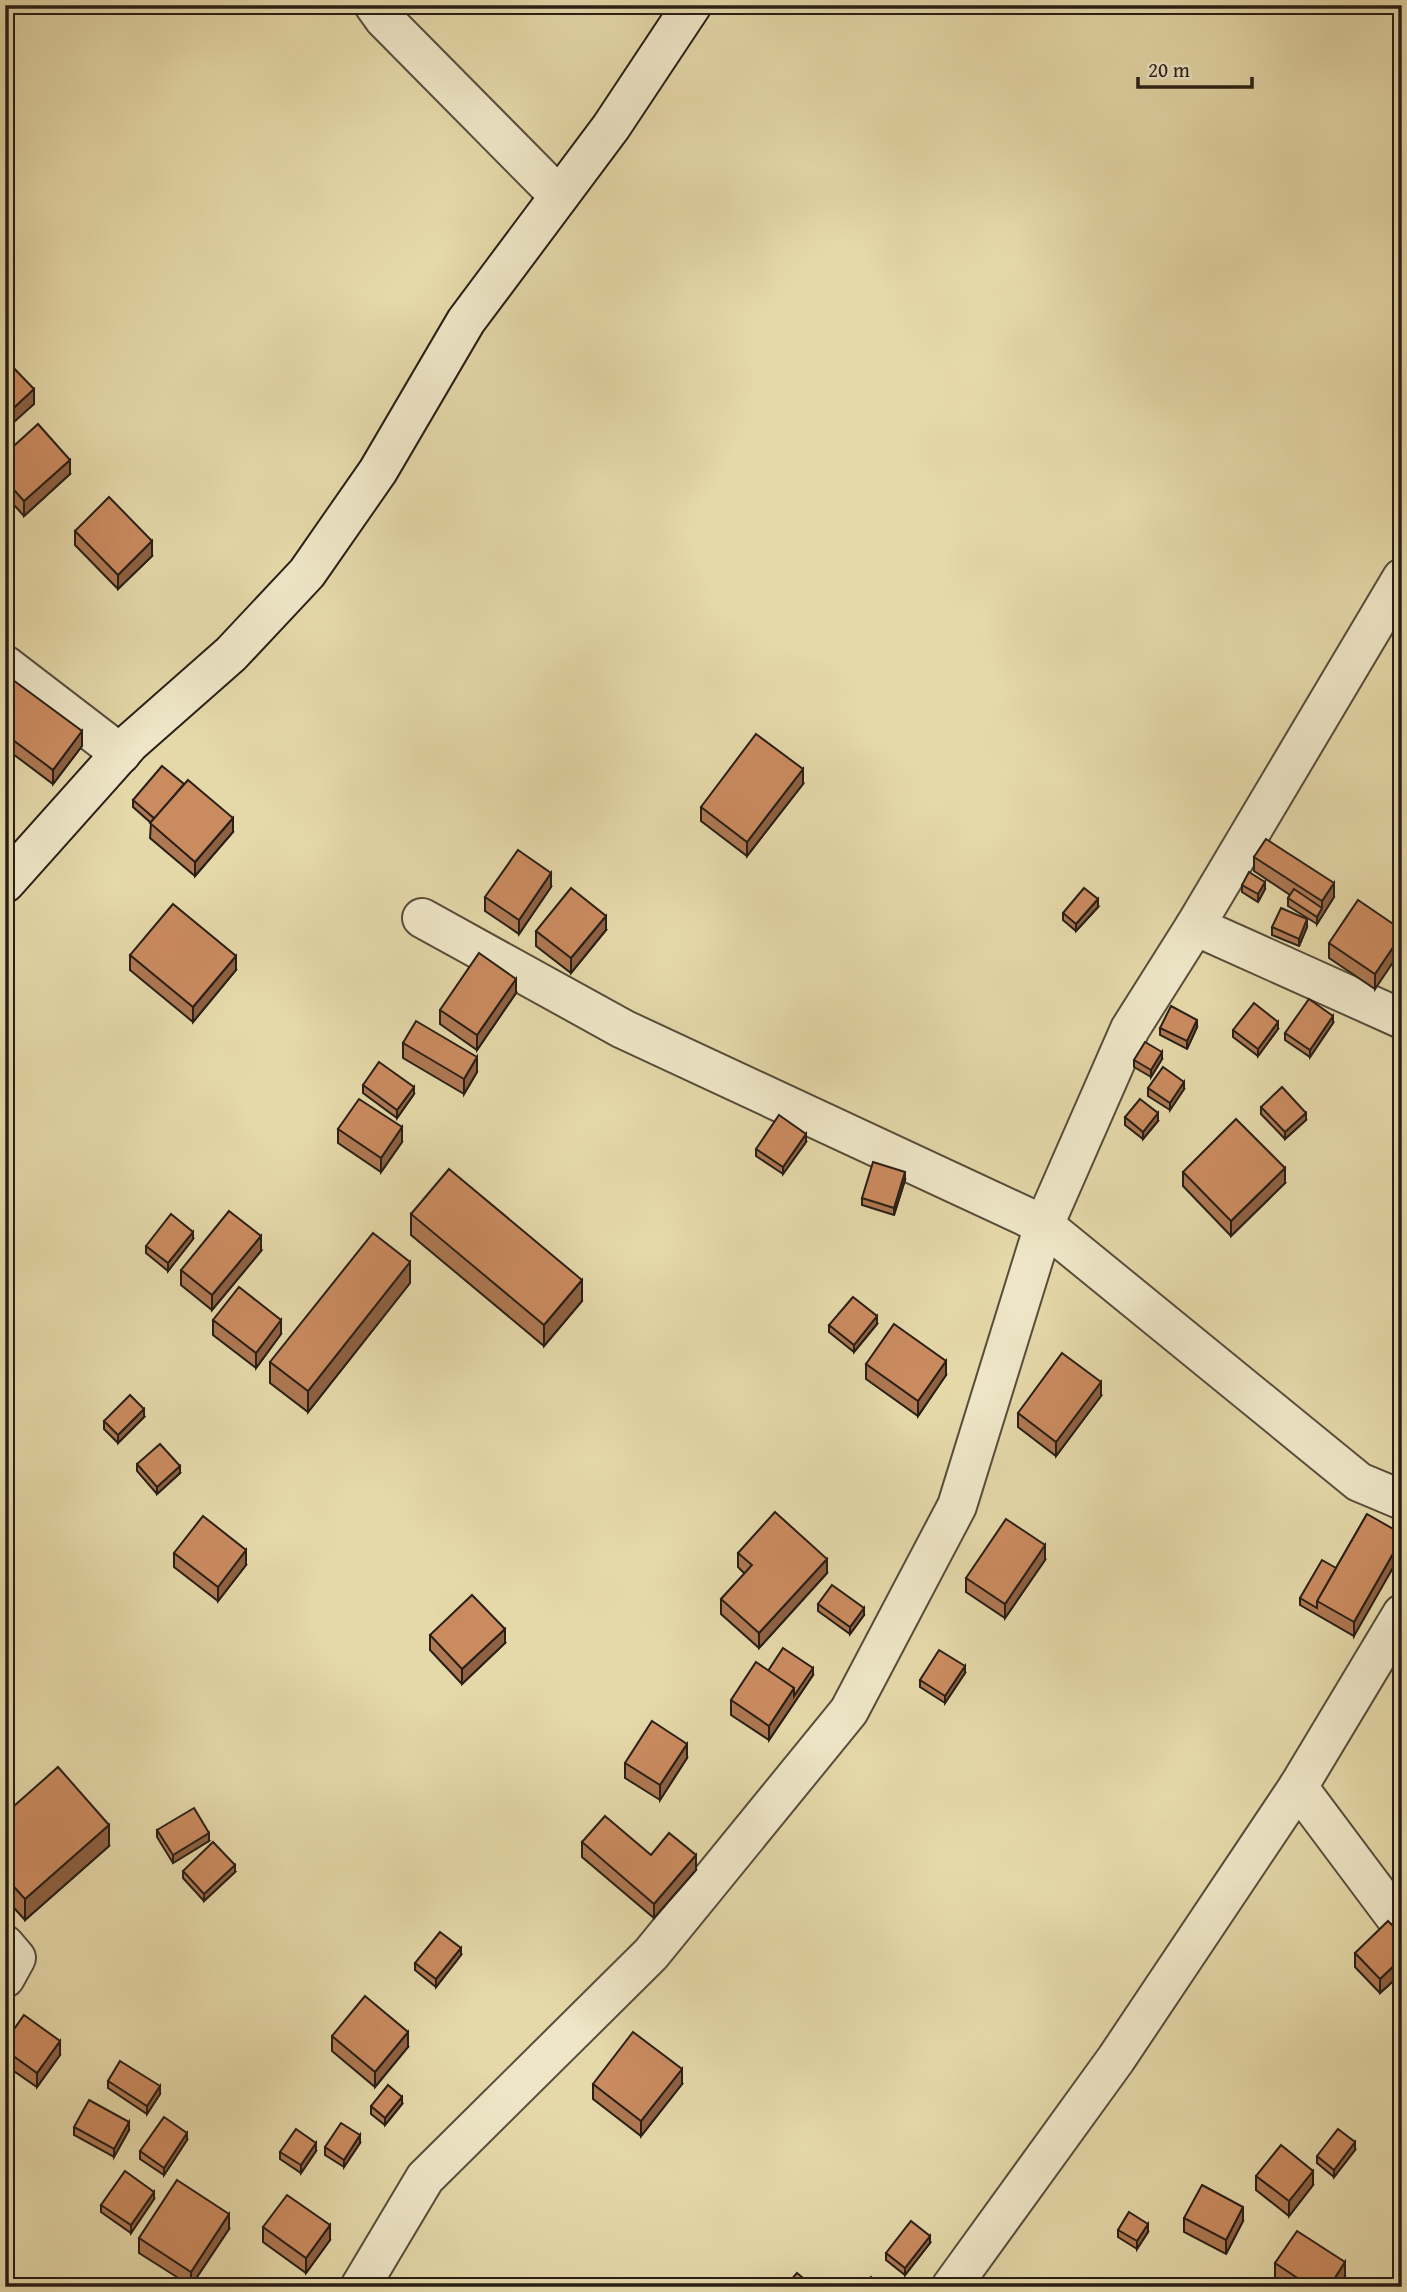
<svg xmlns="http://www.w3.org/2000/svg" width="1407" height="2292" font-family="'Gentium Book Plus',serif">
	<rect width="100%" height="100%" fill="#e5d8a9"/>
	<filter id="stains"><feTurbulence type="fractalNoise" baseFrequency=".00286" numOctaves="4"/><feColorMatrix values="0 0 0 0 .2 0 0 0 0 .09 0 0 0 0 .02 0 0 0 .5 -.17"/></filter>
	<radialGradient id="worn" r=".72"><stop offset=".6" stop-color="#630" stop-opacity="0"/><stop offset="1" stop-color="#630" stop-opacity=".3"/></radialGradient>
	<g fill="none" stroke-linecap="round" stroke-linejoin="round">
		<g stroke="#584d3b" stroke-width="42">
			<g id="street">
				<polyline points="374,5 384,19 559,196"/>
				<polyline points="5,665 121,754"/>
				<polyline points="422,918 623,1029 1044,1225 1359,1482 1402,1500"/>
				<polyline points="1195,926 1402,1019"/>
				<polyline points="1402,1614 1298,1787 1402,1926"/>
				<polyline points="5,1945 16,1958 5,1978"/>
				<polyline points="360,2287 425,2178 651,1954 849,1711 957,1506 1044,1225 1130,1029 1195,926 1402,578"/>
				<polyline points="951,2287 1116,2059 1298,1787"/>
			</g>
		</g>
		<g stroke="#291f16" stroke-width="42">
			<polyline id="secondary" points="5,883 130,743 231,654 307,573 378,471 466,321 611,127 692,5"/>
		</g>
		<use href="#street" stroke="#eee6c7" stroke-width="38"/>
		<use href="#secondary" stroke="#eee6c7" stroke-width="38"/>
	</g>
	<g fill="#ae7852" stroke="#291f16" stroke-width="2">
		<polygon points="5,454 70,474 24,516 5,495"/>
		<polygon points="75,531 152,556 118,589 75,545"/>
		<polygon points="5,691 82,746 53,784 5,748"/>
		<polygon points="803,784 747,856 701,821 701,807"/>
		<polygon points="133,800 233,832 195,876 150,838 151,823 133,807"/>
		<polygon points="1254,857 1334,897 1317,924 1288,906 1288,898 1290,895 1254,871"/>
		<polygon points="1242,885 1265,889 1258,902 1242,892"/>
		<polygon points="551,887 519,934 485,911 485,897"/>
		<polygon points="1098,907 1076,931 1063,920 1063,913"/>
		<polygon points="1272,927 1307,927 1299,946 1272,935"/>
		<polygon points="606,930 571,973 536,946 536,931"/>
		<polygon points="1402,930 1375,989 1329,958 1329,943"/>
		<polygon points="130,955 236,970 193,1022 130,970"/>
		<polygon points="516,993 477,1050 440,1024 440,1010"/>
		<polygon points="1333,1023 1310,1057 1285,1040 1285,1033"/>
		<polygon points="1197,1027 1187,1049 1160,1035 1160,1028"/>
		<polygon points="1278,1029 1258,1056 1233,1037 1233,1030"/>
		<polygon points="403,1043 477,1072 464,1094 403,1058"/>
		<polygon points="1162,1059 1151,1077 1134,1067 1134,1060"/>
		<polygon points="363,1085 414,1094 397,1118 363,1093"/>
		<polygon points="1148,1088 1184,1089 1170,1110 1148,1096"/>
		<polygon points="1261,1107 1306,1120 1285,1139 1261,1114"/>
		<polygon points="1125,1117 1158,1121 1143,1139 1125,1125"/>
		<polygon points="338,1129 402,1142 381,1172 338,1143"/>
		<polygon points="806,1142 783,1174 756,1156 756,1149"/>
		<polygon points="1183,1172 1285,1183 1231,1236 1183,1186"/>
		<polygon points="905,1180 894,1215 862,1205 862,1198"/>
		<polygon points="411,1214 582,1301 544,1346 411,1235"/>
		<polygon points="193,1239 168,1271 146,1253 146,1246"/>
		<polygon points="261,1251 212,1310 181,1285 181,1270"/>
		<polygon points="410,1283 308,1412 270,1383 270,1362"/>
		<polygon points="213,1320 281,1334 256,1368 213,1335"/>
		<polygon points="877,1324 854,1352 829,1332 829,1325"/>
		<polygon points="866,1364 946,1375 918,1416 866,1379"/>
		<polygon points="1101,1396 1056,1456 1018,1427 1018,1413"/>
		<polygon points="144,1417 118,1443 104,1429 104,1421"/>
		<polygon points="137,1464 180,1473 157,1494 137,1471"/>
		<polygon points="1367,1514 1354,1636 1300,1605 1300,1598 1336,1568"/>
		<polygon points="174,1553 246,1565 218,1601 174,1567"/>
		<polygon points="738,1553 827,1573 759,1648 721,1614 721,1599 745,1574 738,1567"/>
		<polygon points="1045,1560 1005,1618 966,1592 966,1578"/>
		<polygon points="818,1604 864,1615 850,1634 818,1611"/>
		<polygon points="430,1635 505,1643 462,1684 430,1650"/>
		<polygon points="768,1671 813,1675 769,1740 731,1715 731,1700"/>
		<polygon points="965,1673 945,1703 920,1687 920,1680"/>
		<polygon points="687,1758 660,1800 625,1778 625,1763"/>
		<polygon points="5,1814 109,1846 25,1920 5,1898"/>
		<polygon points="157,1830 209,1841 173,1863 157,1837"/>
		<polygon points="582,1842 651,1855 696,1870 654,1918 582,1857"/>
		<polygon points="183,1871 235,1872 204,1901 183,1878"/>
		<polygon points="1402,1935 1402,1973 1380,1993 1355,1967 1355,1953"/>
		<polygon points="461,1955 436,1987 415,1970 415,1963"/>
		<polygon points="332,2036 408,2047 375,2087 332,2051"/>
		<polygon points="5,2042 60,2055 37,2087 5,2065"/>
		<polygon points="108,2081 160,2094 147,2114 108,2088"/>
		<polygon points="593,2084 682,2084 641,2136 593,2099"/>
		<polygon points="402,2104 385,2125 371,2114 371,2106"/>
		<polygon points="74,2127 129,2130 114,2157 74,2135"/>
		<polygon points="187,2140 164,2175 140,2159 140,2151"/>
		<polygon points="360,2143 344,2167 325,2155 325,2147"/>
		<polygon points="1355,2150 1334,2177 1317,2163 1317,2156"/>
		<polygon points="316,2151 301,2173 280,2159 280,2152"/>
		<polygon points="1256,2176 1313,2185 1289,2216 1256,2190"/>
		<polygon points="154,2199 131,2233 101,2212 101,2205"/>
		<polygon points="1184,2218 1243,2221 1226,2254 1184,2232"/>
		<polygon points="263,2227 330,2240 306,2273 263,2242"/>
		<polygon points="229,2229 191,2286 139,2253 139,2238"/>
		<polygon points="1118,2230 1148,2232 1137,2249 1118,2237"/>
		<polygon points="930,2243 905,2275 886,2260 886,2253"/>
		<polygon points="1275,2263 1345,2276 1338,2287 1289,2287 1275,2278"/>
	</g>
	<g fill="#8d6142" stroke="#291f16" stroke-width="2">
		<polygon points="34,389 34,404 5,430 5,416"/>
		<polygon points="70,460 70,474 24,516 24,501"/>
		<polygon points="152,541 152,556 118,589 118,575"/>
		<polygon points="82,731 82,746 53,784 53,770"/>
		<polygon points="803,769 803,784 747,856 747,842"/>
		<polygon points="233,818 233,832 195,876 195,862"/>
		<polygon points="551,873 551,887 519,934 519,920"/>
		<polygon points="1265,882 1265,889 1258,902 1258,894"/>
		<polygon points="1334,883 1334,897 1317,924 1317,917 1322,908 1322,901"/>
		<polygon points="1098,899 1098,907 1076,931 1076,924"/>
		<polygon points="606,916 606,930 571,973 571,958"/>
		<polygon points="1307,919 1307,927 1299,946 1299,939"/>
		<polygon points="1402,934 1402,949 1375,989 1375,974"/>
		<polygon points="236,956 236,970 193,1022 193,1007"/>
		<polygon points="516,979 516,993 477,1050 477,1035"/>
		<polygon points="1333,1016 1333,1023 1310,1057 1310,1050"/>
		<polygon points="1197,1020 1197,1027 1187,1049 1187,1041"/>
		<polygon points="1278,1022 1278,1029 1258,1056 1258,1049"/>
		<polygon points="1162,1052 1162,1059 1151,1077 1151,1070"/>
		<polygon points="477,1057 477,1072 464,1094 464,1079"/>
		<polygon points="1184,1082 1184,1089 1170,1110 1170,1103"/>
		<polygon points="414,1087 414,1094 397,1118 397,1110"/>
		<polygon points="1158,1113 1158,1121 1143,1139 1143,1132"/>
		<polygon points="1306,1113 1306,1120 1285,1139 1285,1132"/>
		<polygon points="402,1127 402,1142 381,1172 381,1158"/>
		<polygon points="806,1134 806,1142 783,1174 783,1167"/>
		<polygon points="1285,1168 1285,1183 1231,1236 1231,1221"/>
		<polygon points="905,1172 905,1180 894,1215 894,1208"/>
		<polygon points="193,1232 193,1239 168,1271 168,1263"/>
		<polygon points="261,1236 261,1251 212,1310 212,1295"/>
		<polygon points="410,1262 410,1283 308,1412 308,1391"/>
		<polygon points="582,1280 582,1301 544,1346 544,1325"/>
		<polygon points="877,1316 877,1324 854,1352 854,1345"/>
		<polygon points="281,1320 281,1334 256,1368 256,1353"/>
		<polygon points="946,1361 946,1375 918,1416 918,1401"/>
		<polygon points="1101,1382 1101,1396 1056,1456 1056,1442"/>
		<polygon points="144,1409 144,1417 118,1443 118,1435"/>
		<polygon points="180,1466 180,1473 157,1494 157,1487"/>
		<polygon points="1402,1538 1402,1552 1354,1636 1354,1622"/>
		<polygon points="1045,1545 1045,1560 1005,1618 1005,1604"/>
		<polygon points="246,1550 246,1565 218,1601 218,1587"/>
		<polygon points="827,1559 827,1573 759,1648 759,1633"/>
		<polygon points="864,1608 864,1615 850,1634 850,1627"/>
		<polygon points="505,1629 505,1643 462,1684 462,1669"/>
		<polygon points="965,1666 965,1673 945,1703 945,1696"/>
		<polygon points="813,1668 813,1675 769,1740 769,1726 794,1688"/>
		<polygon points="687,1744 687,1758 660,1800 660,1785"/>
		<polygon points="109,1825 109,1846 25,1920 25,1899"/>
		<polygon points="209,1833 209,1841 173,1863 173,1855"/>
		<polygon points="696,1855 696,1870 654,1918 654,1904"/>
		<polygon points="235,1865 235,1872 204,1901 204,1894"/>
		<polygon points="461,1948 461,1955 436,1987 436,1979"/>
		<polygon points="1402,1958 1402,1973 1380,1993 1380,1979"/>
		<polygon points="408,2032 408,2047 375,2087 375,2072"/>
		<polygon points="60,2041 60,2055 37,2087 37,2073"/>
		<polygon points="682,2069 682,2084 641,2136 641,2121"/>
		<polygon points="160,2086 160,2094 147,2114 147,2106"/>
		<polygon points="402,2097 402,2104 385,2125 385,2118"/>
		<polygon points="129,2122 129,2130 114,2157 114,2149"/>
		<polygon points="187,2133 187,2140 164,2175 164,2168"/>
		<polygon points="360,2135 360,2143 344,2167 344,2160"/>
		<polygon points="1355,2142 1355,2150 1334,2177 1334,2170"/>
		<polygon points="316,2143 316,2151 301,2173 301,2165"/>
		<polygon points="1313,2171 1313,2185 1289,2216 1289,2201"/>
		<polygon points="154,2192 154,2199 131,2233 131,2225"/>
		<polygon points="1243,2207 1243,2221 1226,2254 1226,2240"/>
		<polygon points="229,2214 229,2229 191,2286 191,2272"/>
		<polygon points="1148,2224 1148,2232 1137,2249 1137,2241"/>
		<polygon points="330,2225 330,2240 306,2273 306,2258"/>
		<polygon points="930,2236 930,2243 905,2275 905,2268"/>
		<polygon points="1345,2262 1345,2276 1338,2287 1329,2287"/>
	</g>
	<g fill="#ca8b5f" stroke="#291f16" stroke-width="2">
		<polygon points="5,359 34,389 5,416"/>
		<polygon points="38,424 70,460 24,501 5,480 5,454"/>
		<polygon points="109,497 152,541 118,575 75,531"/>
		<polygon points="13,680 82,731 53,770 5,734 5,691"/>
		<polygon points="756,734 803,769 747,842 701,807"/>
		<polygon points="162,766 184,784 155,819 133,800"/>
		<polygon points="188,780 233,818 195,862 150,823"/>
		<polygon points="1266,839 1334,883 1322,901 1254,857"/>
		<polygon points="518,850 551,873 519,920 485,897"/>
		<polygon points="1249,872 1265,882 1258,894 1242,885"/>
		<polygon points="571,888 606,916 571,958 536,931"/>
		<polygon points="1084,888 1098,899 1076,924 1063,913"/>
		<polygon points="1294,889 1322,908 1317,917 1288,898"/>
		<polygon points="1358,900 1402,930 1402,934 1375,974 1329,943"/>
		<polygon points="173,904 236,956 193,1007 130,955"/>
		<polygon points="1281,908 1307,919 1299,939 1272,927"/>
		<polygon points="479,953 516,979 477,1035 440,1010"/>
		<polygon points="1309,999 1333,1016 1310,1050 1285,1033"/>
		<polygon points="1254,1003 1278,1022 1258,1049 1233,1030"/>
		<polygon points="1171,1006 1197,1020 1187,1041 1160,1028"/>
		<polygon points="416,1021 477,1057 464,1079 403,1043"/>
		<polygon points="1145,1042 1162,1052 1151,1070 1134,1060"/>
		<polygon points="379,1062 414,1087 397,1110 363,1085"/>
		<polygon points="1163,1067 1184,1082 1170,1103 1148,1088"/>
		<polygon points="1282,1087 1306,1113 1285,1132 1261,1107"/>
		<polygon points="359,1099 402,1127 381,1158 338,1129"/>
		<polygon points="1140,1099 1158,1113 1143,1132 1125,1117"/>
		<polygon points="779,1115 806,1134 783,1167 756,1149"/>
		<polygon points="1236,1119 1285,1168 1231,1221 1183,1172"/>
		<polygon points="873,1162 905,1172 894,1208 862,1198"/>
		<polygon points="449,1169 582,1280 544,1325 411,1214"/>
		<polygon points="229,1211 261,1236 212,1295 181,1270"/>
		<polygon points="171,1214 193,1232 168,1263 146,1246"/>
		<polygon points="373,1233 410,1262 308,1391 270,1362"/>
		<polygon points="239,1287 281,1320 256,1353 213,1320"/>
		<polygon points="853,1297 877,1316 854,1345 829,1325"/>
		<polygon points="894,1324 946,1361 918,1401 866,1364"/>
		<polygon points="1062,1353 1101,1382 1056,1442 1018,1413"/>
		<polygon points="130,1395 144,1409 118,1435 104,1421"/>
		<polygon points="160,1444 180,1466 157,1487 137,1464"/>
		<polygon points="775,1512 827,1559 759,1633 721,1599 752,1565 738,1553"/>
		<polygon points="1367,1514 1402,1534 1402,1538 1354,1622 1317,1601"/>
		<polygon points="203,1516 246,1550 218,1587 174,1553"/>
		<polygon points="1006,1519 1045,1545 1005,1604 966,1578"/>
		<polygon points="1322,1560 1336,1568 1317,1601 1317,1608 1300,1598"/>
		<polygon points="832,1585 864,1608 850,1627 818,1604"/>
		<polygon points="472,1595 505,1629 462,1669 430,1635"/>
		<polygon points="783,1648 813,1668 794,1696 794,1688 768,1671"/>
		<polygon points="939,1650 965,1666 945,1696 920,1680"/>
		<polygon points="756,1662 794,1688 769,1726 731,1700"/>
		<polygon points="652,1721 687,1744 660,1785 625,1763"/>
		<polygon points="58,1767 109,1825 25,1899 5,1877 5,1814"/>
		<polygon points="194,1808 209,1833 173,1855 157,1830"/>
		<polygon points="605,1816 651,1855 669,1833 696,1855 654,1904 582,1842"/>
		<polygon points="213,1842 235,1865 204,1894 183,1871"/>
		<polygon points="1388,1921 1402,1935 1402,1958 1380,1979 1355,1953"/>
		<polygon points="440,1932 461,1948 436,1979 415,1963"/>
		<polygon points="365,1996 408,2032 375,2072 332,2036"/>
		<polygon points="24,2015 60,2041 37,2073 5,2050 5,2042"/>
		<polygon points="633,2032 682,2069 641,2121 593,2084"/>
		<polygon points="120,2061 160,2086 147,2106 108,2081"/>
		<polygon points="388,2085 402,2097 385,2118 371,2106"/>
		<polygon points="89,2100 129,2122 114,2149 74,2127"/>
		<polygon points="164,2117 187,2133 164,2168 140,2151"/>
		<polygon points="341,2123 360,2135 344,2160 325,2147"/>
		<polygon points="296,2129 316,2143 301,2165 280,2152"/>
		<polygon points="1338,2129 1355,2142 1334,2170 1317,2156"/>
		<polygon points="1281,2145 1313,2171 1289,2201 1256,2176"/>
		<polygon points="125,2171 154,2192 131,2225 101,2205"/>
		<polygon points="177,2180 229,2214 191,2272 139,2238"/>
		<polygon points="1202,2185 1243,2207 1226,2240 1184,2218"/>
		<polygon points="287,2195 330,2225 306,2258 263,2227"/>
		<polygon points="1129,2212 1148,2224 1137,2241 1118,2230"/>
		<polygon points="911,2221 930,2236 905,2268 886,2253"/>
		<polygon points="1297,2231 1345,2262 1329,2287 1311,2287 1275,2263"/>
		<polygon points="797,2273 814,2287 785,2287"/>
		<polygon points="871,2277 881,2287 862,2287"/>
	</g>
	<rect width="1407" height="2292" fill="none" stroke="#e5d8a9" stroke-width="28"/>
	<rect x="7" y="7" width="1393" height="2278" fill="none" stroke="#291f16" stroke-width="3.5"/>
	<rect x="14" y="14" width="1379" height="2264" fill="none" stroke="#291f16" stroke-width="2"/>
	<path d="M1138 77v10h114v-10" fill="none" stroke="#291f16" stroke-width="3.5"/>
	<text x="1148" y="77" font-size="21" fill="#291f16" stroke="#eee6c7" stroke-width="5" paint-order="stroke">20 m</text>
	<rect width="100%" height="100%" filter="url(#stains)"/>
	<rect width="100%" height="100%" fill="url(#worn)"/>
</svg>
